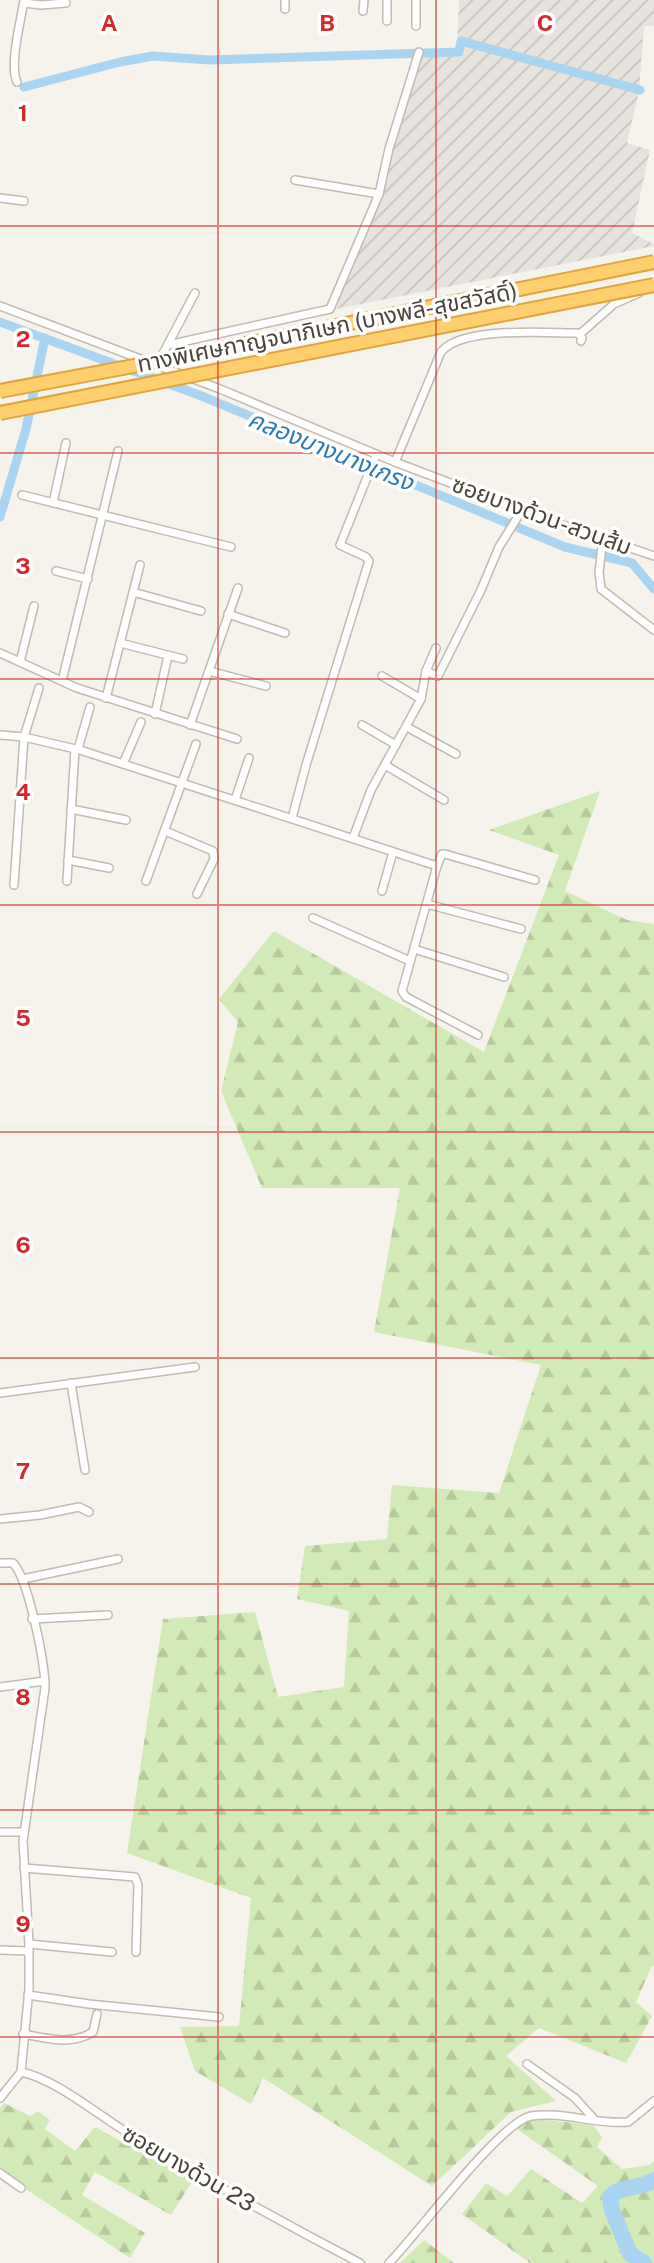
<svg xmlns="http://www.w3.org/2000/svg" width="654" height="2263" font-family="'Public Sans','Noto Sans Thai',sans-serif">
	<defs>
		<pattern id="industrial-furrows" width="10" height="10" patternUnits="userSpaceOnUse" patternTransform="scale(1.75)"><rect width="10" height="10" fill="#e6e2dd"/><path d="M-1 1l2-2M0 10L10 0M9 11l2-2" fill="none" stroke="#c7c3be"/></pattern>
		<pattern id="forest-firs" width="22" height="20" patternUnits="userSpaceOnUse" patternTransform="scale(1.75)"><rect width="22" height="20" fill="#d2eab5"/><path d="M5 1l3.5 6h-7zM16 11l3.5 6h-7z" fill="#b6ca9c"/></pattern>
	</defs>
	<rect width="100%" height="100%" fill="#f6f3ec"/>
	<polygon fill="url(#industrial-furrows)" points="459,0 654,0 654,26 644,26 639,91 627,143 650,150 632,233 654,244 654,246 336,309 424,53 457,50"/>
	<g fill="url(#forest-firs)">
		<polygon points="600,791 565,891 627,920 654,924 654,1966 652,1966 636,2002 652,2016 626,2063 539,2028 506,2056 556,2101 511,2112 432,2186 263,2078 251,2104 195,2071 180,2027 239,2026 251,1898 127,1853 163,1619 255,1612 278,1697 344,1687 349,1611 297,1599 305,1546 387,1539 392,1485 499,1493 541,1365 374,1332 400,1188 262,1188 221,1091 238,1022 219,999 274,931 484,1052 559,855 489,830"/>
		<polygon points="4,2103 30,2116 38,2111 50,2120 45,2129 75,2151 95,2127 193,2180 171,2215 95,2172 82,2195 145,2233 130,2258 0,2172 0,2108"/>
		<polygon points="535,2119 593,2125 602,2137 597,2147 622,2169 650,2165 654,2161 654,2263 530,2263 462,2214 486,2183 507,2196 531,2169 582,2203 598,2186 514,2127"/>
		<polygon points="424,2240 454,2263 400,2263"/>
	</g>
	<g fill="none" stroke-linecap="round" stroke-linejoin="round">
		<g stroke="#a9d4f2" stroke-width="9">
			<polyline points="24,87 120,62 153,56 210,60 459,52 461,41 640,90"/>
			<polyline points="0,322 199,395 565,547 632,563 654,589"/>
			<polyline points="0,517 26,429 45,338"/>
		</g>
		<path stroke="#a9d4f2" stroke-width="16" d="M644,2263L630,2254L612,2210L610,2197C620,2185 639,2190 654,2180"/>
		<g stroke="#c2bbae" stroke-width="10">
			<g id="minor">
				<polyline points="285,0 285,9"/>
				<polyline points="24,3 41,5 66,3"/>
				<polyline points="363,11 364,0"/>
				<polyline points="387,21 387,0"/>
				<polyline points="416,26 416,0"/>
				<path d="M17,82C9,65 21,20 24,0"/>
				<polyline points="295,180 379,194"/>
				<polyline points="0,198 24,201"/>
				<polyline points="0,306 220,389 395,462 548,520 654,556"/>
				<polyline points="580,334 614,304 639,293"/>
				<polyline points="168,345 330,309 379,194 389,149 419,52"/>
				<polyline points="159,361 195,293"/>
				<path d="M395,462L441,352C461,326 546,333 578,333L582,338L581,341"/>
				<polyline points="22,495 231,547"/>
				<polyline points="53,503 66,443"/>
				<polyline points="603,538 599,572 601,589 654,630"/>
				<polyline points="56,571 88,579"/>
				<polyline points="133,592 201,611"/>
				<polyline points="228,614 285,633"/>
				<polyline points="120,643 183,659"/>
				<polyline points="0,653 77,688 237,739"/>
				<polyline points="20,662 34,606"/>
				<polyline points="209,671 266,686"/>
				<polyline points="426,671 436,648"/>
				<polyline points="382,676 421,699"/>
				<polyline points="62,681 118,451"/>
				<polyline points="106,698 140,565"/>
				<polyline points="155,714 168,656"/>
				<polyline points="190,725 238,588"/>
				<polyline points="362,725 396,745"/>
				<polyline points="407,727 456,754"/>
				<polyline points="0,735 24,737 80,750 437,866 402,991 406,997 478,1035"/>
				<polyline points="78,749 90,707"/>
				<polyline points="123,764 141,722"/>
				<polyline points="385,765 444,800"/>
				<polyline points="235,800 249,758"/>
				<polyline points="71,809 126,820"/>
				<polyline points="292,818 306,765 369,561 366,557 340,545 376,455"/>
				<polyline points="165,831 213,851 214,859 197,894"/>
				<polyline points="353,838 371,790 421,699 426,671 438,676 481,590 499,547 522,510"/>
				<polyline points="68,860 109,868"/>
				<polyline points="437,866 442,854 445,854 535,880"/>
				<polyline points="67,881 75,749"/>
				<polyline points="146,881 196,744"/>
				<polyline points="14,885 24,737 39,688"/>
				<polyline points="382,891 393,852"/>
				<polyline points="427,904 521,929"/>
				<polyline points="313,918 410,961"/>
				<polyline points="414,949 504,977"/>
				<polyline points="71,1383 85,1470"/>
				<polyline points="0,1393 195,1367"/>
				<polyline points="0,1519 40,1515 79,1507 89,1512"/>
				<path d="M0,1563H13C29,1580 45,1664 45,1688L23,1841L29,1944V1989L21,2072L0,2098"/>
				<polyline points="23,1579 118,1559"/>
				<polyline points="32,1619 108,1615"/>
				<polyline points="0,1687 45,1681"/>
				<polyline points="0,1832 24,1832"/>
				<polyline points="24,1868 135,1877 138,1885 136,1952"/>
				<polyline points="29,1944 112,1952"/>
				<polyline points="0,1950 28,1951"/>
				<polyline points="28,1995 89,2004 219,2017"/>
				<path d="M23,2034C47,2038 70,2046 93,2032L97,2014"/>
				<polyline points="527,2064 575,2098 595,2120"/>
				<path d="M21,2072C56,2079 99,2116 131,2135C206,2180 283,2223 360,2263"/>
				<polyline points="0,2173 21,2188"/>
				<path d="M389,2263C417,2235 500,2122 531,2116C563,2111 596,2125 628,2122L654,2101"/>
			</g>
		</g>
		<use href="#minor" stroke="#fff" stroke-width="7"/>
		<g stroke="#e0a43c" stroke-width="16" stroke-linecap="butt">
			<g id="motorway-bridge">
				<polyline points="0,391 171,359 654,262"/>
				<polyline points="0,413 654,285"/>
			</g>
		</g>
		<use href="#motorway-bridge" stroke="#ffcf6e" stroke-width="12"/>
	</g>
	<path fill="none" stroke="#d62828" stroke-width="2" stroke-opacity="0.55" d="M218,0V2263M436,0V2263M0,226H654M0,453H654M0,679H654M0,905H654M0,1132H654M0,1358H654M0,1584H654M0,1810H654M0,2037H654"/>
	<g text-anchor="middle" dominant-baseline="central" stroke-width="7" stroke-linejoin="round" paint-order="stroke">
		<g font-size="23" fill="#4b4439" stroke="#fff">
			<text transform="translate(327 327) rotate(-11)">ทางพิเศษกาญจนาภิเษก (บางพลี-สุขสวัสดิ์)</text>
			<text transform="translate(542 515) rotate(20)">ซอยบางด้วน-สวนส้ม</text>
			<text transform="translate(189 2168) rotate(30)">ซอยบางด้วน 23</text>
		</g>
		<g font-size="24" font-style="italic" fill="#2e7ab2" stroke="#fff">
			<text transform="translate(331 450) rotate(22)">คลองบางนางเกรง</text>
		</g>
	</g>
	<g font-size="23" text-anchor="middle" font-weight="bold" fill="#d62828" stroke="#fff" stroke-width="7" stroke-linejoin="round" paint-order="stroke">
		<text x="109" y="31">A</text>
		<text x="327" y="31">B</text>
		<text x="545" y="31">C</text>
		<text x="23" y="121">1</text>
		<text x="23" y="347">2</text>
		<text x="23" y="574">3</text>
		<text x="23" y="800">4</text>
		<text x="23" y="1026">5</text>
		<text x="23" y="1253">6</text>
		<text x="23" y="1479">7</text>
		<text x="23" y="1705">8</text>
		<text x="23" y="1932">9</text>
	</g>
</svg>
